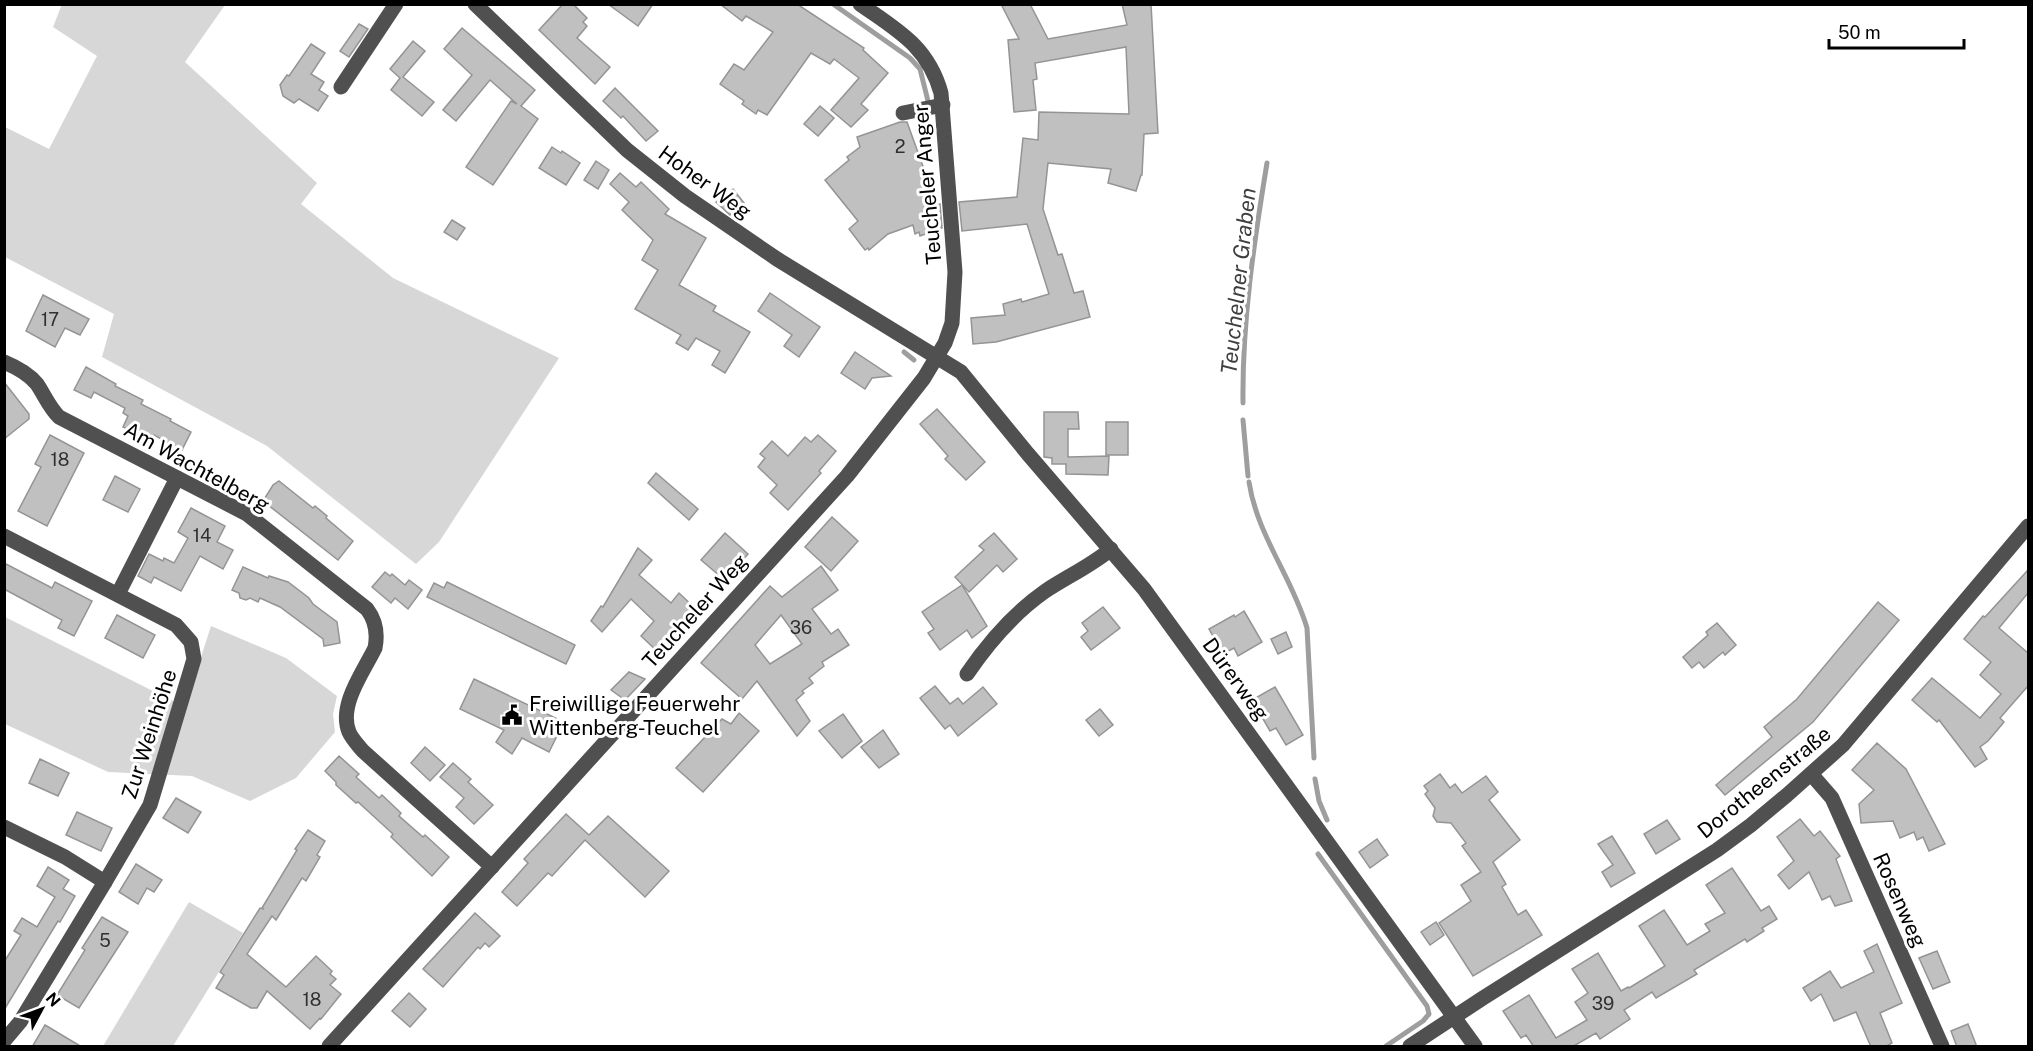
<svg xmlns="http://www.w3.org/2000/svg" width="2033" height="1051" font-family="'Public Sans',sans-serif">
	<rect width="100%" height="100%" fill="#fff"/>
	<g fill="#d7d7d7">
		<polygon points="62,4 225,5 185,62 317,183 301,204 393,278 559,358 439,542 416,564 267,446 102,357 114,314 5,257 5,127 49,149 97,56 53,27"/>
		<polygon points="5,617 185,707 211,626 286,658 337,696 333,714 335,732 296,778 250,801 192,776 108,772 5,724"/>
		<polygon points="189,902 243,933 173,1046 103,1046"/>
	</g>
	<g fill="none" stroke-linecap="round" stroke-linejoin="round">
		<g stroke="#9e9e9e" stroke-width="5">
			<polyline points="833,4 910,58 920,69 928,101"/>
			<polyline points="904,352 914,360"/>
			<path d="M1243,403C1242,322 1254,242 1267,163"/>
			<polyline points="1243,420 1248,476"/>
			<path d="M1249,482C1257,535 1292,577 1307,628L1314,758"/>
			<polyline points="1315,779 1319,801 1327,820"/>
			<polyline points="1318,854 1427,1006 1429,1014 1423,1021 1386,1046"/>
		</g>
	</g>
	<g fill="#c0c0c0" stroke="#949494" stroke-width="1.5" fill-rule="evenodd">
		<polygon points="563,4 573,4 587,18 583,22 587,26 577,38 610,67 595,84 539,30"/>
		<polygon points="608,4 653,4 638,26"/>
		<polygon points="720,4 797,4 864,48 863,50 888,73 861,104 868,110 851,127 831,110 859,78 834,59 830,64 811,53 767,115 758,110 756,114 742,104 744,101 720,84 734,64 744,70 773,32 746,16 742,21"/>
		<polygon points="1001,4 1030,4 1048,39 1127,25 1122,4 1151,4 1158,133 1144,134 1142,175 1141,175 1136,191 1108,183 1111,169 1048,163 1043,209 1058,255 1062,254 1074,293 1083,291 1090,317 996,342 973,344 971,318 1005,315 1003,304 1021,299 1022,302 1049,294 1027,224 962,231 959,202 1017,197 1023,138 1038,140 1039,112 1129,114 1126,47 1035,63 1037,79 1033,80 1036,110 1014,112 1008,40 1019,39"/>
		<polygon points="359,24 368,29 349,57 340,51"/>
		<polygon points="462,28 535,90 521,106 538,119 493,185 466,167 511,101 517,104 490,80 456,121 443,110 472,75 444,49"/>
		<polygon points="413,41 425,51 403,77 434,102 422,116 391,90 400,78 390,69"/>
		<polygon points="311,44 325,53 311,74 324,82 319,90 328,96 318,111 299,99 294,103 283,96 280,85 287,75 289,76"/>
		<polygon points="615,88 658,131 646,141 623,116 621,118 603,101"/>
		<polygon points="820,106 834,118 818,136 804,124"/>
		<polygon points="900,122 907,122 937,205 940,204 942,228 920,236 919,232 915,234 913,225 888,234 869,250 868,248 865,250 849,229 858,221 825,180 849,160 847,157 860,147 857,137"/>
		<polygon points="552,147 561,153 562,151 580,163 566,185 539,168"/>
		<polygon points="596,161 609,170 598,189 584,180"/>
		<polygon points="620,173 636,187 641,182 669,209 665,214 706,238 679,285 716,306 713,311 750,332 725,373 712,365 720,351 696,338 688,350 676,343 681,335 635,309 658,270 642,260 653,240 622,210 629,202 610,184"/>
		<polygon points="733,189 744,203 730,215 716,202"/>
		<polygon points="452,220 465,228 457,240 444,232"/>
		<polygon points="770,293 820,327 799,357 784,346 792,335 758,311"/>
		<polygon points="43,295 89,319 80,335 65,328 55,347 26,331"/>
		<polygon points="855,352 891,376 872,378 865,389 841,373"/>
		<polygon points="86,367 116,384 115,386 143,400 141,404 171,419 170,421 191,432 182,450 154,435 151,441 123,427 128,416 123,413 125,408 94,392 91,398 74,390"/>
		<polygon points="4,382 29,414 29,419 4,439"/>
		<polygon points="937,409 985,462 966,480 945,459 948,456 920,424"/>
		<polygon points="1044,412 1078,412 1079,429 1068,429 1068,457 1109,456 1108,475 1066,474 1066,464 1052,464 1052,458 1044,457"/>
		<rect x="1106" y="422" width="22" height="33"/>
		<polygon points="50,435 84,453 47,526 18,511 41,467 35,464"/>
		<polygon points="818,435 836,451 819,471 821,473 788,510 770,493 777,485 758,467 765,458 760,454 772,441 788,456 805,437 811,442"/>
		<polygon points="656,473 698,509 689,520 648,483"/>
		<polygon points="115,476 140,489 128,512 103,500"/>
		<polygon points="279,481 313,508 315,506 327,516 326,518 353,541 338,560 263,501 273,485"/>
		<polygon points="191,508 225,526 217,542 233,550 223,569 200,556 181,591 154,577 151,583 138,576 149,554 163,561 164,558 174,563 188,538 178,532"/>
		<polygon points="832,517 858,541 831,571 805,547"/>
		<polygon points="725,533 748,554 732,572 728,569 721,577 701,560"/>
		<polygon points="994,533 1017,559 1003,572 997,565 969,592 955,577 984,550 979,546"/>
		<polygon points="638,548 652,560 639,575 671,603 679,593 697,610 659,653 641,636 654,621 631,599 602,632 591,621 601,606 603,607"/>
		<polygon points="4,563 52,588 55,582 92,601 74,636 58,628 62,620 4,589"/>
		<path d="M821,566L838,590L812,609L831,634L838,629L849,645L822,662L824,666L809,678L813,683L802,691L804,693L796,700L810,721L797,736L757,681L742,699L701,663L770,586L782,597ZM781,615L802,644L770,664L755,645Z"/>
		<polygon points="243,567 268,578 269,576 288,582 309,598 313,604 337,622 340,643 324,646 323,639 280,607 260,598 258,602 250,598 246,600 240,598 239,593 232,590"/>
		<polygon points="2028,570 2028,593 1999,628 2028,653 2028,686 2000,718 2004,722 1988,741 1980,747 1987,759 1975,767 1939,720 1937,722 1912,700 1932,678 1980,718 2001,694 1980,675 1991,662 1964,639 1983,616 1985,617"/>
		<polygon points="385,572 390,576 392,574 405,585 409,580 422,590 408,609 395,598 391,603 372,587"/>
		<polygon points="447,582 575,645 566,664 427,597 434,583 444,588"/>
		<polygon points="962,585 987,626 972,638 967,630 940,650 928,633 934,629 922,612"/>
		<polygon points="1878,602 1899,620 1813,722 1725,795 1716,785 1772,737 1764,727 1797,699"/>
		<polygon points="1103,607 1120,628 1091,650 1081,637 1088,631 1082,623"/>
		<polygon points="1244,611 1262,642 1238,656 1234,648 1223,654 1209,629 1234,615 1235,617"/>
		<polygon points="117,615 155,635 143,658 105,638"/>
		<polygon points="1717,623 1736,645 1725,655 1723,652 1704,668 1699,662 1692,668 1683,657 1708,635 1706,632"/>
		<polygon points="1286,632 1292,647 1278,654 1271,639"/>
		<polygon points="629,672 645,679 625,700 611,690"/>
		<polygon points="474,679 564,722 549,752 522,738 512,754 496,742 504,730 460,709"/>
		<polygon points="935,686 950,704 958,698 963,704 983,687 997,704 958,736 950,725 945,729 920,698"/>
		<polygon points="1275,687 1303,735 1286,745 1276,728 1270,731 1252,700"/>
		<polygon points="1100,709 1113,725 1099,736 1086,720"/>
		<polygon points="739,713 759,731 703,792 676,768 722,719 731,724"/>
		<polygon points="843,714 862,741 842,758 819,731"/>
		<polygon points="883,730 899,754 879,768 861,747"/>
		<polygon points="1877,743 1906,769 1945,844 1929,851 1923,837 1917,840 1914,832 1900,838 1893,821 1861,823 1859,804 1874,790 1852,770"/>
		<polygon points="425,747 445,765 430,781 411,763"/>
		<polygon points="339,756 359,774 356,777 379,798 382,795 401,813 399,816 423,837 425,835 449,857 432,876 391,837 393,834 358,802 356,803 336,785 336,782 325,771"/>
		<polygon points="40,759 69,773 58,796 29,783"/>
		<polygon points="453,763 471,779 468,782 493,805 474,824 456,807 464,798 440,777"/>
		<polygon points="1440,774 1450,788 1455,784 1462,793 1486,776 1498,792 1489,800 1520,840 1493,862 1506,884 1502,887 1518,915 1526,910 1542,935 1473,976 1439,923 1471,901 1461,885 1481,872 1462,846 1466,843 1451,823 1437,822 1433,816 1435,808 1425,794 1428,791 1424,786"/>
		<polygon points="176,798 201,812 188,833 163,818"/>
		<polygon points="77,812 112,828 101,851 66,835"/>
		<polygon points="566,814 589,835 608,816 669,871 645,897 585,840 552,876 548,873 517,906 502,892 528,863 524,859"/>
		<polygon points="1800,819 1814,836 1820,831 1840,856 1836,859 1852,901 1835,906 1830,896 1822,900 1809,872 1789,889 1778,875 1794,861 1777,837"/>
		<polygon points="1667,820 1680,839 1656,854 1644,834"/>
		<polygon points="308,830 325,841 317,855 320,857 306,881 302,878 276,920 272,916 247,954 286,987 316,956 332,971 330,974 336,979 330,985 341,994 321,1019 320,1018 310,1029 267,991 257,1008 251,1008 216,988 224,975 220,972 260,908 264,909 262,908 297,850 295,849"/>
		<polygon points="1612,836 1635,873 1611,887 1602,872 1613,865 1598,844"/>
		<polygon points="1377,839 1388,855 1370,868 1359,852"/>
		<polygon points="136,864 162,880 154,892 147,888 138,904 119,892"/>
		<polygon points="48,867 69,880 63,889 75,896 60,922 58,921 4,1010 4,962 21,935 14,931 22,918 37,927 55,897 37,886"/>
		<polygon points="1732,868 1761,911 1769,906 1777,919 1762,928 1764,931 1747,942 1745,939 1694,970 1697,974 1656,998 1652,992 1624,1010 1630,1019 1600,1039 1596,1033 1572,1047 1534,1047 1526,1035 1521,1038 1503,1011 1529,995 1556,1038 1587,1020 1575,1002 1588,993 1572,969 1598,953 1621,991 1628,987 1629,988 1665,966 1639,926 1664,910 1687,945 1710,931 1705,924 1725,913 1706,885"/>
		<polygon points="475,913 500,936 489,947 485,943 480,949 478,947 443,987 423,969"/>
		<polygon points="102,917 128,932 79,1008 57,995 85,950 82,948"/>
		<polygon points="1436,922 1444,935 1430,945 1421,932"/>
		<polygon points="1877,944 1902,1003 1880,1013 1892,1043 1885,1047 1871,1047 1856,1012 1834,1021 1821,994 1811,1001 1803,988 1830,971 1841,988 1874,972 1864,951"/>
		<polygon points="1937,951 1950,982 1933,989 1919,958"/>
		<polygon points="409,993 426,1009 410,1027 392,1011"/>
		<polygon points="1968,1024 1977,1047 1957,1047 1951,1031"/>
		<polygon points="45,1025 82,1047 32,1047"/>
	</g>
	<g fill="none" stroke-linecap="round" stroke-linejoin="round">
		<g stroke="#505050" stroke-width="15">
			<polyline points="475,4 627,150 685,196 777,259 961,372 1028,454 1144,589 1475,1046"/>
			<polyline points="341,87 396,4"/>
			<polyline points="903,113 943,105"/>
			<path d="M4,362C16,367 29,374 37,384C45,396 49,407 59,417L247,514L367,609C376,621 378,633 375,648C364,671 338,705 349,732C352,739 358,745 363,751L492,867"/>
			<polyline points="4,536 176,625 191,642 194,659 150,805 105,882 65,857 4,827"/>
			<polyline points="118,594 177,478"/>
			<path d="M967,674C988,643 1013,614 1044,592C1066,577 1091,566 1111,549"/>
			<polyline points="1812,775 1832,798 1942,1046"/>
			<polyline points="4,1041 20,1022 105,882"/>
			<path d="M329,1046L847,476L924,378L945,343L952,323L955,272L941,93C928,46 897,30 860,4"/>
			<polyline points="1410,1046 1483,998 1717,850 1751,825 1787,795 1843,745 2028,526"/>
		</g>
	</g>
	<defs>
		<g id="civic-bare" transform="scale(1.62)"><path d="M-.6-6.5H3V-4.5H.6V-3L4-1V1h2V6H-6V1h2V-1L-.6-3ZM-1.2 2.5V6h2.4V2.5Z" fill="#000" stroke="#fff" stroke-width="2.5" paint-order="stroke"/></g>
	</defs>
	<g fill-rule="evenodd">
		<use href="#civic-bare" x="512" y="715"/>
	</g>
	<g text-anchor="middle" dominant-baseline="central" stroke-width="6" stroke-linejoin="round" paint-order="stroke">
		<g font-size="18" fill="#303030">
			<text x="900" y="146">2</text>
			<text x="50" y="319">17</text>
			<text x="60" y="459">18</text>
			<text x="202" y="535">14</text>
			<text x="801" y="627">36</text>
			<text x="105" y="940">5</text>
			<text x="312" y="999">18</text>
			<text x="1603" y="1003">39</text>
		</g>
		<g font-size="21" fill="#000" stroke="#fff">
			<text transform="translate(705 182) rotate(36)">Hoher Weg</text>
			<text transform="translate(927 184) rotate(-95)">Teucheler Anger</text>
			<text transform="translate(197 467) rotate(29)">Am Wachtelberg</text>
			<text transform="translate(695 611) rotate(-48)">Teucheler Weg</text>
			<text transform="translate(1236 679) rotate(54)">Dürerweg</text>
			<text transform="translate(149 734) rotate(-72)">Zur Weinhöhe</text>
			<text transform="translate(1764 782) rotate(-39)">Dorotheenstraße</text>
			<text transform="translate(1900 900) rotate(66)">Rosenweg</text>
		</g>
		<g font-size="21" fill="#000" stroke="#fff" text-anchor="start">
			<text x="529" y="703">Freiwillige Feuerwehr<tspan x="529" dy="24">Wittenberg-Teuchel</tspan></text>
		</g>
		<g font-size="22" font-style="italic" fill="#3f3f3f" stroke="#fff">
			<text transform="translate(1238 281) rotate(-84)">Teuchelner Graben</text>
		</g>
	</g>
	<rect width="2033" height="1051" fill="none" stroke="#000000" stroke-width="12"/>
	<g transform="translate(42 1009) rotate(49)" stroke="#ffffff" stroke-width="4.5" paint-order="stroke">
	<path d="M0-4.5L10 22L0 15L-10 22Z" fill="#000000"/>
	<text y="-9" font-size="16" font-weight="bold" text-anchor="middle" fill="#000000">N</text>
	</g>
	<path d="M1829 39v9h135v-9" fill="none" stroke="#000000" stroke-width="3"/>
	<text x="1838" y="39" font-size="18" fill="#000000" stroke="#ffffff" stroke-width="4.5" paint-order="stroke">50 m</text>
</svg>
